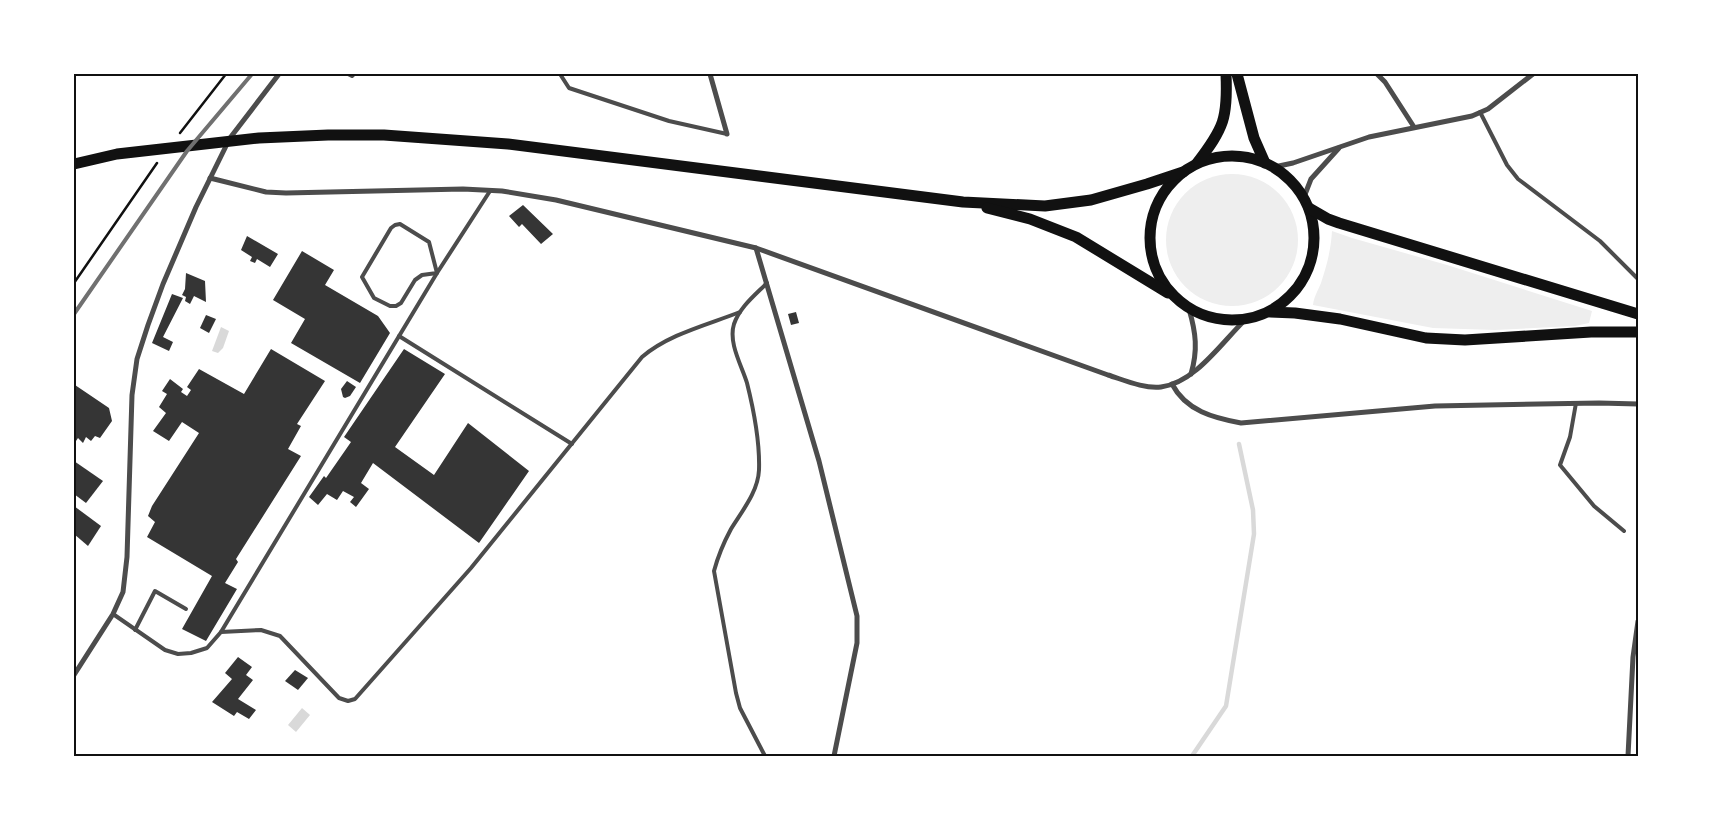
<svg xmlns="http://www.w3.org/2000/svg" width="1712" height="830" font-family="'DejaVu Sans',sans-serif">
	<rect width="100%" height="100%" fill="#fff"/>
	<g fill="#eee">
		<circle cx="1232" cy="240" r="66"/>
		<path d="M1332,231L1352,238L1447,265L1592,311L1589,323L1575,326L1495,330L1433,328L1313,305C1314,296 1318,291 1321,283C1327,265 1331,249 1332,231Z"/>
	</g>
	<g fill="#d9d9d9">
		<polygon points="221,327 229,331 223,348 218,353 212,351"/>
		<polygon points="302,708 310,715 296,732 288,725"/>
	</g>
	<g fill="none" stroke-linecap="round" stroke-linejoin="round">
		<polyline stroke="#d9d9d9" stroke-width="4.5" points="1192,756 1226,706 1254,534 1253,510 1239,444"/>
	</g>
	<g fill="#353535">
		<polygon points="523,205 553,234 541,244 522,224 519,227 509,216"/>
		<polygon points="247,236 278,254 270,267 257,259 255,263 250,261 252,257 241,250"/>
		<polygon points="302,251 334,270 325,285 378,316 390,333 360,383 291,343 305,319 273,300"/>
		<polygon points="186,273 205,281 206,302 194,296 190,304 185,301 186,297 182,295 185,289"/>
		<polygon points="172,294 183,298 163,337 173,342 169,351 152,343"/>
		<polygon points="796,312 799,323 791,325 788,314"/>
		<polygon points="206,315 216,319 209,333 200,328"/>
		<polygon points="271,349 325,381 297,424 301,426 288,449 301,456 236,559 238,562 225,583 237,589 206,641 182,629 212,576 147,537 155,522 148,516 152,506 199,433 182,422 169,441 153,431 166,413 159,407 167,394 162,391 170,379 183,389 181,392 187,396 191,390 187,387 199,369 244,394"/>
		<polygon points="404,349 445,374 395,447 434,475 468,423 529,471 479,543 373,463 361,483 369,489 356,507 350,502 354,497 343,491 337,500 327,494 318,505 309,497 324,476 326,478 351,442 344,437"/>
		<polygon points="347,381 356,387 350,396 345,398 343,397 341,389"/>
		<polygon points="75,385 109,408 112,421 100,438 95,436 91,441 86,437 83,443 78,438 74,444 74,387"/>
		<polygon points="74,461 103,481 86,503 74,494"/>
		<polygon points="74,506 101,526 88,546 74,534"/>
		<polygon points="238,657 252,667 246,675 253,680 238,699 256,710 249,719 237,712 234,716 212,702 232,679 225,673"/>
		<polygon points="295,670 308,678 298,690 285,681"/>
	</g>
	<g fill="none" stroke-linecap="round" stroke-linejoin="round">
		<g stroke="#111" stroke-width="2.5">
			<polyline points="180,133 226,74"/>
			<polyline points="74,283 157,163"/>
		</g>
		<g stroke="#4c4c4c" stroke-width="4">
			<polyline points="348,74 352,76 354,74"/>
			<polyline points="560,74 569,88 669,121 727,134"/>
			<polyline points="1480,112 1507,165 1518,179 1600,241 1638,279"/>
			<polygon points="400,224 429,242 437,273 422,275 415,280 401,303 396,306 390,306 374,298 362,277 391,228 395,225"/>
			<polyline points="399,336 572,444"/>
			<polyline points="1576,403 1570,437 1560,465 1594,506 1624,531"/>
			<polyline points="113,614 165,650 178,654 191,653 207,648 221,632 437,273 490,191"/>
			<polyline points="135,630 155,591 186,609"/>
			<path d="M221,632L261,630L280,636L339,698L348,701L355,699L471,568L642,357C669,334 707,325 740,312"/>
			<path d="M765,756L740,708L736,693L714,571C718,556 724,542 731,529C742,511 758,492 759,470C760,441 754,411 747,383C742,366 728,343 734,324C740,307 754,296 767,283"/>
		</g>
		<g stroke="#4c4c4c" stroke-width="5">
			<polyline points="710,74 727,134"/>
			<polyline points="1377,74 1385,82 1414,127"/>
			<polyline points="1274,167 1293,163 1369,137 1472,116 1488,109 1533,74"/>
			<path d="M210,178L266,192L286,193L463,189L502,191L556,200L756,248L1108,375C1124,380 1144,389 1161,387C1195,383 1222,342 1245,320"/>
			<polyline points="1304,197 1311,179 1339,148"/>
			<polyline points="756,248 819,461 857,616 857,643 834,756"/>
			<path d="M1189,309C1196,333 1198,350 1191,374"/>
			<path d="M1172,384C1186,411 1214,418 1241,423L1435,406L1599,403L1638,404"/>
			<polyline points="74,675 113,614 123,592 127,557 132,395 137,359 148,325 163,284 196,207 230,138 279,74"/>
			<polyline points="1628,756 1633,657 1638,621"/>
		</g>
		<g stroke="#111" stroke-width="11">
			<polyline points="1237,74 1254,138 1265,163"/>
			<circle cx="1232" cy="238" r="82"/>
			<path d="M1197,163C1224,128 1228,118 1226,74"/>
			<polyline points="74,164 117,154 259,138 328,135 384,135 508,144 963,202 1045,206 1091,200 1147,184 1183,172"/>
			<polyline points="987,208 1030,219 1076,237 1168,293"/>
			<polyline points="1309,208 1328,219 1339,223 1638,314"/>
			<polyline points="1270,312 1295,313 1340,319 1426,338 1465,340 1591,332 1638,332"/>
		</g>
		<polyline stroke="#707070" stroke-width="4" points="74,314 187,151 252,74"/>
	</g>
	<rect width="1712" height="830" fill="none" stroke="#ffffff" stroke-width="150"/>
	<rect x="75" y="75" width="1562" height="680" fill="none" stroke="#111" stroke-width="2"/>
</svg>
